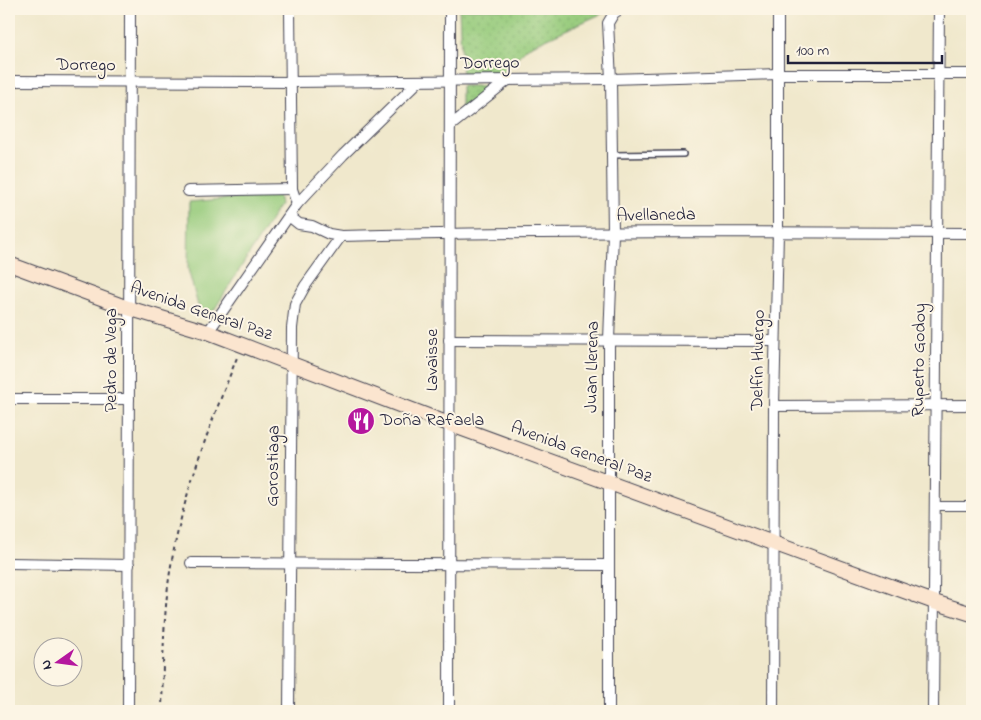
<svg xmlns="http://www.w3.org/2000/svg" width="981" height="720" font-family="'Indie Flower',sans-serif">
	<defs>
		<pattern id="grass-dots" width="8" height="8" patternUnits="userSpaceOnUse" patternTransform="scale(1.25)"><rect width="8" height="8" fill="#96cb7c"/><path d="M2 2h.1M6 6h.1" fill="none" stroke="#81ae6c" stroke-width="1.8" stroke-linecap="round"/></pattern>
	</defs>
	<rect width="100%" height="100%" fill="#fcf5e5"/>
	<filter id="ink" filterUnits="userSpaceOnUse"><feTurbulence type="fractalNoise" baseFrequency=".02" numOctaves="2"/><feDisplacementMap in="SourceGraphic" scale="10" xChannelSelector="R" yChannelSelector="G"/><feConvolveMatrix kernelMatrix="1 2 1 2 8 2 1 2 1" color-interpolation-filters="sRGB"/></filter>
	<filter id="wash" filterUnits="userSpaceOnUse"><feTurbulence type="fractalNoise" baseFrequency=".0096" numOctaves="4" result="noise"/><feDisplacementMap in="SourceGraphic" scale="20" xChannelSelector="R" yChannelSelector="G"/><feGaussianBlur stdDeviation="1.12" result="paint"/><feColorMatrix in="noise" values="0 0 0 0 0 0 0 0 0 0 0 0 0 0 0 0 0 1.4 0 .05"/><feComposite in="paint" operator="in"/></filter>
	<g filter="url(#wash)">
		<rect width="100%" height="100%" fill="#f0e8cc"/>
		<g fill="url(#grass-dots)" stroke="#5c765c">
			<polygon points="459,9 612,9 528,47 502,73 462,76"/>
			<polygon points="461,86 491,86 461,111"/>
		</g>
		<polygon fill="#96cb7c" stroke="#5c765c" points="278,194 280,205 211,315 200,313 188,269 189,202"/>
	</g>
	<g filter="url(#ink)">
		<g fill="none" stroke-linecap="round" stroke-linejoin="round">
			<g stroke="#414051" stroke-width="8">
				<polyline id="service" points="612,155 683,154"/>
			</g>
			<g stroke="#414051" stroke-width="10">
				<polyline id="pedestrian" points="935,506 972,506"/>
			</g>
			<g stroke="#414051" stroke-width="12">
				<g id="minor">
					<polyline points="290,9 292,189 297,204"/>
					<polyline points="9,81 290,82 611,79 778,74 972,74"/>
					<polyline points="450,126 508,80"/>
					<polyline points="188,191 292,189"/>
					<path d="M289,216L299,224L312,226L329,234L341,236C551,231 762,232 972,233"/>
					<polyline points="208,332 297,204 343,155 419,81"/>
					<polyline points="449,340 775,341"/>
					<polyline points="9,399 129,399"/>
					<polyline points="774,406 972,405"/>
					<polyline points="9,563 129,565"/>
					<polyline points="191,563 609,565"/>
					<polyline points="128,711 130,9"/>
					<polyline points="289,711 292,328 295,304 305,286 341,236"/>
					<polyline points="449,711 450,9"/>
					<polyline points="609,711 609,340 613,233 611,79 608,23 614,13 620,9"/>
					<polyline points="773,711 774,406 778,232 778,9"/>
					<polyline points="933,711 939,9"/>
				</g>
			</g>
			<g stroke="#414051" stroke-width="16">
				<polyline id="secondary" points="9,264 128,308 208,332 449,424 934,602 972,614"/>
			</g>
			<g stroke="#414051" stroke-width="2" stroke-dasharray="4 4" stroke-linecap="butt">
				<polyline points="599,9 601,14"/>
				<path d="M162,711C163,670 163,628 168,586C178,506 208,430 238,355"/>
			</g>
			<use href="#service" stroke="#fff" stroke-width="5"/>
			<use href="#pedestrian" stroke="#fff" stroke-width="8"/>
			<use href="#minor" stroke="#fff" stroke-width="10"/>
			<use href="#secondary" stroke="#fbe5cf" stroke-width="14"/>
		</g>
	</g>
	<defs>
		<g id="restaurant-disc" transform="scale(1.4375)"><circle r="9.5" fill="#b5179e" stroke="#fcf5e5"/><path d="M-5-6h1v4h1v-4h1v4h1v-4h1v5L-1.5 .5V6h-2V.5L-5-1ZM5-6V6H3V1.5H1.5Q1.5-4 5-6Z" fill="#fff"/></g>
	</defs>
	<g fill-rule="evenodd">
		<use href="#restaurant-disc" x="361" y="421"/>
	</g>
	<g text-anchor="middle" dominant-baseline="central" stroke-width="4" stroke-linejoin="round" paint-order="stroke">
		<g font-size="18" fill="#22223b" stroke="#fcf5e5">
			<text transform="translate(490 64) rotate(-1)">Dorrego</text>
			<text transform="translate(86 66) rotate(1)">Dorrego</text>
			<text transform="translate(656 216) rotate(-1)">Avellaneda</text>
			<text transform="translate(201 312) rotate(19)">Avenida General Paz</text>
			<text transform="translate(112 360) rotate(-90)">Pedro de Vega</text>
			<text transform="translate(433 360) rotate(-90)">Lavaisse</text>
			<text transform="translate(759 360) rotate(-89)">Delfín Huergo</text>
			<text transform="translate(920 360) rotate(-89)">Ruperto Godoy</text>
			<text transform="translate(593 367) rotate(-89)">Juan Llerena</text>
			<text transform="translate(581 453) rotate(20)">Avenida General Paz</text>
			<text transform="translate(274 466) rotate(-89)">Gorostiaga</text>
		</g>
		<g font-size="18" fill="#22223b" stroke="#fcf5e5" text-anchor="start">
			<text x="380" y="421">Doña Rafaela</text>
		</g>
	</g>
	<rect width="981" height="720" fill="none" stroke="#fcf5e5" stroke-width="30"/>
	<g transform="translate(58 662) rotate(256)"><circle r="24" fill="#fcf5e5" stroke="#a5a1a1"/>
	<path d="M0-4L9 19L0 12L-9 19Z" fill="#b5179e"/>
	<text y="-8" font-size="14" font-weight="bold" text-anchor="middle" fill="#22223b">N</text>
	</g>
	<path d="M788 55v8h154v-8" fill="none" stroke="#22223b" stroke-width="2.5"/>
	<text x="796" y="55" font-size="15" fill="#22223b" stroke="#fcf5e5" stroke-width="4" paint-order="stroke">100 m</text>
</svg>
